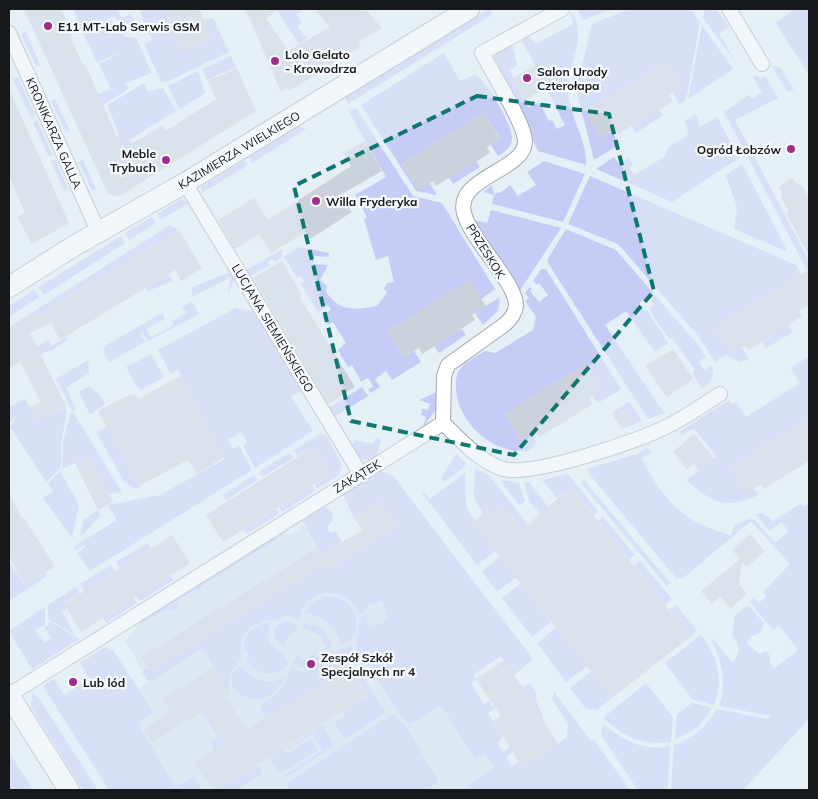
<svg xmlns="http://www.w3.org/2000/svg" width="818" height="799" font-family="Mulish,sans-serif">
	<rect width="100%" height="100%" fill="#e4eff6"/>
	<polygon fill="#d2e3ef" points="303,525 330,569 363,549 520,783 507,790 172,790 117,702 149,682 125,641 135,630 135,626 285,531 288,535 300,531 299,527"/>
	<g fill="#c5cdf6">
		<polygon points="73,9 117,9 122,18 131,14 135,23 121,28 115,16 77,33 73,23 78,19"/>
		<polygon points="139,9 164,9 184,52 212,39 204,20 213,18 229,52 166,82 161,81 144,44 152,40"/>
		<polygon points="276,9 303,9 296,15 302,22 297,27 307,38 299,44"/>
		<polygon points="489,9 493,14 348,104 345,98"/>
		<polygon points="577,9 613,9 583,20"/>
		<polygon points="630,9 690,9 700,22 686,100 679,104 673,93 683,87 668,61 585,111 601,137 612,131 620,144 594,160 576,89 592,24"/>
		<polygon points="705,9 716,9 729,27 719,34 735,61 703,18"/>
		<polygon points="795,9 809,9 809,75 776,23"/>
		<path d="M571,11C589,40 568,59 568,90C568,114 588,142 586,165L538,151L493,58L497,52L512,43L517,65L510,71L528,107L539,102L549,121L552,120L557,129L565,125L521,38L527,35L536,44L573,24Z"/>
		<polygon points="111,20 118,32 122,31 125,37 136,38 152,73 125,83 128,89 103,105 98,95 111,89 99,64 124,51 97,62 83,33"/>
		<polygon points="702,25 733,69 688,99"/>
		<polygon points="26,32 40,65 36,66 21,34"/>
		<path d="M444,53L460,81L474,75C486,78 512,125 512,138C512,147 505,152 498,156L491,145L500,138L484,113L402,164L418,189L430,183L437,195L416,191L361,105Z"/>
		<polygon points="231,56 236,67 207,80 203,69"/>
		<polygon points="771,65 780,68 794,89 788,92"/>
		<polygon points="198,71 205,93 180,109 168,86"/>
		<polygon points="757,75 760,79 765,76 778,98 735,120 809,261 809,274 724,112 749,95 752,99 762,92 753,77"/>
		<polygon points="18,77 35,115 31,118 13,79"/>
		<polygon points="144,83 148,92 163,88 176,111 129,140 134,149 125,153 108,105"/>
		<polygon points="55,99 70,131 66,133 51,101"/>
		<path d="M356,108L413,196L442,203L495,289L481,299L470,281L388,331L404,357L414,351L421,362L392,380L386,371L375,379L380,387L371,393L368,390L373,386L368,378L361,382L352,365L348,367L338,350L346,343L333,322L327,325L321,316L331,310L328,305L318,312L300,283L304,281L300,276L297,278L284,256L300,247L329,253V257L314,256L313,264L328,265L320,280L327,286L326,291C338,312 355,310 377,306L387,293L384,289L387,283L394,282L388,256L376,260L364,219L367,217L355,195L386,177L349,112Z"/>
		<polygon points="659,109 663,115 636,133 632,126"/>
		<polygon points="696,114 700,127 717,117 739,158 672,202 596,169 614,157 619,164 629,158 633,165 629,168 634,175 664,157 667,149 689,134 685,121"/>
		<polygon points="37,120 53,156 49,157 33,122"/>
		<polygon points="299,126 306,129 252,163 248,157"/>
		<polygon points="55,159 68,189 64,191 51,161"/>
		<polygon points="83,160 96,189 92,191 79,162"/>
		<polygon points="245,160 248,165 202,193 201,187"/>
		<polygon points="476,161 480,167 453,184 449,178 457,173 453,168"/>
		<polygon points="544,161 585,174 563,222 492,204 494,195 484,192 492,185 494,194 501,192 510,185 518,196 536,185 527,172"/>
		<polygon points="742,164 787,250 785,251 734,229 737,207 726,175"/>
		<polygon points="590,176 796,265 809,290 809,296 796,277 715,327 731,353 741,347 749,359 739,362 726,355 715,362 700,338 618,244 568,224"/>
		<polygon points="181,199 188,203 161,220 157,214"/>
		<polygon points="491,210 561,228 519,292 475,225 474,220 487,223"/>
		<polygon points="152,217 156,223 129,240 125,233"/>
		<polygon points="170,225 179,230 35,317 33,312"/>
		<path d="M566,229L616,250L698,345L706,357L699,362L704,370L711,366C716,376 712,382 702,388L692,373L695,370L672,338L669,339L649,309L654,305L648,296L639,303L645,311L647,310L668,343L655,352L626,311L605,325L664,413L648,419L548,263V259Z"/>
		<polygon points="121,236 125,243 44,295 39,287"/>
		<polygon points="283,249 281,258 275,262 272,259 268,262 270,265 250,276 246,270"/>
		<path d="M541,269H546L621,389L598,403L593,396L603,389L587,363L505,414L521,440L531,434L537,442L529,451C495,455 460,426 456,391C456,384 455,376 460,369C466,361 477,356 485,351L495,353L533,330L536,317L525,301L529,298L525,293L530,287L532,289L530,291L539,302L548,295L539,283L537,285L533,281Z"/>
		<polygon points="228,273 232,275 234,280 228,294 231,277 192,297 192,287"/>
		<polygon points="168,274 173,281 148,291 146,288"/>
		<polygon points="34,290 39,297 9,317 9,306"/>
		<polygon points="500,297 498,311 483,325 475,313"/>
		<polygon points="192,302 199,314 148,341 142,331 140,333 145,342 109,362 103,351 105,346 162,313 165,319 146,329 151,337 174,325 172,321 186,313 182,307"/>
		<polygon points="236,308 256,312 303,390 291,397 313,431 255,468 243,445 247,442 241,432 228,440 233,449 239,446 252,470 90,571 77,553 85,547 83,545 76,551 74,548 76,545 117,520 108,505 160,495 225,459 178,370 171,374 158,350"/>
		<polygon points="778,324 781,329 788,325 793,332 766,348 762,342 769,337 766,331"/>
		<polygon points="451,328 455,333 462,329 466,335 439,353 434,346"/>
		<polygon points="66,337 68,340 52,350 30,357 35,348 48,340 52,346"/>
		<polygon points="151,354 164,377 141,390 134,382 126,367"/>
		<path d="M809,356V418L730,467L759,494C730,511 710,503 687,480L716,456L694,428L682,435L679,432L729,400L732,404L736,402L746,417L800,383L791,368Z"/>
		<polygon points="88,360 89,373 66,388 76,409 73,412 122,492 109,494 90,456 62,469 63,442 70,414 73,412 56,379"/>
		<polygon points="89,386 100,395 105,404 90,415 79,392"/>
		<polygon points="362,387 368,396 334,417 329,408"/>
		<polygon points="439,391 438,407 423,427 426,417 421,415 422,409 428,410 430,404 419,400"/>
		<polygon points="25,399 36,420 65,407 67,411 61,443 61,467 46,482 11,428 9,429 17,415 9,423 9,407"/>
		<polygon points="629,401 642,421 621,429 632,420 625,409 614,417 612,413"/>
		<polygon points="107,427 140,488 135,489 124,481 96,432"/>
		<polygon points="320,434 326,435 342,465 339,475 317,489 315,485 332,473 315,446 298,456 294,450"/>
		<path d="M376,438L381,440L376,457C364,463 358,458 350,449L355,440L373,444Z"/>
		<path d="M647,448L652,452L641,458C664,500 682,523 731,535L736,523L739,524L750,518L752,521L754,519L775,543L789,531L781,522L770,531L755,514L762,513L773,521L800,504L805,507L809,503V719L743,790H671L674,745C694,737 707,727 717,709L767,719L771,716L719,706C728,680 721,660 710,636L733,663C740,652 741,645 732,636L735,615L748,605L764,623L761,629L762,631C757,636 748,634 747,644L760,654L766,651L770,656V664L774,669L798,650L779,625L773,630L750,602L754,598L759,603L766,597L763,592L790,564L751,521L682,579L680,577L677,579L590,475L587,469L637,454Z"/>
		<polygon points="289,453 293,458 262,477 259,472"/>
		<polygon points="456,454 465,462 465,466 444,482 441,478"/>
		<polygon points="475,468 490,476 528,525 522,530 501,504 489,513 487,511 483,514 474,498"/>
		<path d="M380,470L394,477L533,659L514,675L501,656L473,675L476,679L471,683L484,704L490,701L492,707L530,683C539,693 534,695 538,706C541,712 543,714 543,721L529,698L504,703L488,713L503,737L497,742L503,752L510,747L513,752L506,757L512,767L519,762L522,767L567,737L568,724L552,699L554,692L591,741L594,740L630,790H460L495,768L485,753L475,759L441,705L410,724L397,711L366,660L358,654L356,645L360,618L366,613L368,623L373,626L388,621L382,601L369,604L367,609L360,615C349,583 302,586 300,621L287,615L275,620H265L249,628L241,639V659L230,672L229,691L202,649L149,682L142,672L148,668L151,671L326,563L330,569L397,525L379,500L354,518L343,494Z"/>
		<polygon points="60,471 79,505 72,538 43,498 53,491 48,483"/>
		<polygon points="465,473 466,507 495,551 477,565 422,493 423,492 430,499"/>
		<polygon points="568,474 598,511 594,515 571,487 557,498 542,480"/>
		<polygon points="254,475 257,480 226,500 223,495"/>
		<polygon points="500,480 519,483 525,502 519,505"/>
		<polygon points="584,480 670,583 667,586 581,483"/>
		<polygon points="524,482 529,482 549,508 541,515 530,502"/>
		<polygon points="312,486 315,491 282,512 279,507"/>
		<polygon points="323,502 333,515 332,522 327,527 330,533 336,532 342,542 321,555 300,517"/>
		<polygon points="276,509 279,514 246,534 244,529 246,528"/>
		<path d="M98,510L101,515C93,522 89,530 80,536L84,519Z"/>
		<polygon points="603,517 635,555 629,560 598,521"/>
		<polygon points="275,532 279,538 200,587 201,592 198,594 195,590 175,602 178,607 171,611 168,608 140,625 137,620"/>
		<polygon points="148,543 151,549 120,568 116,562"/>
		<polygon points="500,557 516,577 497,592 482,571"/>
		<polygon points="640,561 672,599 665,605 634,566"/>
		<polygon points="9,562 25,586 45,573 47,576 9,601"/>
		<polygon points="111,565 115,571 84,591 80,584"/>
		<polygon points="170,576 173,580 140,601 137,596"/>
		<polygon points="521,583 551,622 532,637 502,598"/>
		<polygon points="76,587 80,593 64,603 67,608 62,612 75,635 48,619 48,605"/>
		<path d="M326,596C356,595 369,631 341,647C338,627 325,616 305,613L312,603Z"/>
		<polygon points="133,598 137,603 106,623 103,618"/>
		<polygon points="676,605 697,630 690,637 669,610"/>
		<polygon points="45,607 45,625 34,630 45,643 51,638 45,628 49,625 49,621 80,639 32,669 9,631"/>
		<path d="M284,622L293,623L298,630L288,637L283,646L275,639C273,631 276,624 284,622Z"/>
		<path d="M266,623H271C264,636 269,648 283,652L288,664C275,678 255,676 246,659L250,657L244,647C246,633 253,626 266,623Z"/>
		<path d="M303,623C319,624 330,633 332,649H326L319,635L304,629Z"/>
		<polygon points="556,628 587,666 566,682 537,643"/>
		<path d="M701,635C717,657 724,678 714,705L693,700L665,663Z"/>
		<path d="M352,644L356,661L265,719L261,709L264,702C281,697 285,682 292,667C306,677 322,669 325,653L337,652Z"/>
		<polygon points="105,647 113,650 154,713 138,723 175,787 194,776 202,790 109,790 43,686 54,679 64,695 90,679 80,663"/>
		<polygon points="313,654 320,658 311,667 301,668 293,664 297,655 305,660"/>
		<path d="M240,665C250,680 267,685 284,678C267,720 210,690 240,665Z"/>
		<polygon points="357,668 386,712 345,739 334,722 345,716 342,711 368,696 352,671"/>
		<polygon points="591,672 612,698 597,710 586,709 570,688"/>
		<path d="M646,683L673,717L671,742C643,746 623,736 603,718Z"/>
		<polygon points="32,692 40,700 98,790 83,790 31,707"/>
		<polygon points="692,703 712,708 698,727 675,740 677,715"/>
		<polygon points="205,709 226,743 215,750 210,742 218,737 202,711"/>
		<polygon points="393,714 406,727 439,781 427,790 284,790 289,787 287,784"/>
		<path d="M603,724C623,740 643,752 670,746L668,790H638L601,735Z"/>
		<polygon points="322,725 334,746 283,779 284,776 322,751 313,734 289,749 288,747"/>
		<polygon points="311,739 318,750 280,773 269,758 283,748 287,754"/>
		<polygon points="9,752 33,790 12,790 9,787"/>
		<polygon points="258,765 263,773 236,790 217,790"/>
	</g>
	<g fill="#ccd2db">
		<polygon points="24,9 61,9 73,35 70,36 83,65 84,64 90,75 117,137 119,136 125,148 163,125 166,131 216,99 208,81 237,68 256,111 118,197 108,194"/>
		<polygon points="164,9 199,9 212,39 184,53"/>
		<polygon points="244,9 280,9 266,18 288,51 330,27 314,9 365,9 382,28 358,42 361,47 289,91 288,88 281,92 250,19"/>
		<polygon points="668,61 684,87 669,95 673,101 618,134 615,129 601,137 585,111"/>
		<polygon points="535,66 547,88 524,100 513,78"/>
		<polygon points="9,89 69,223 32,244 17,217 25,213 9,176"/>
		<polygon points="484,113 500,139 487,147 490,153 436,186 433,181 419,190 402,164"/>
		<polygon points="365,141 382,171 340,195 352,212 310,239 306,232 271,253 259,234 235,249 218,220 254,198 268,220 351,166 343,153"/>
		<polygon points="792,178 796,183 801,185 809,197 809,255 786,213 789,211 781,198 782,193 779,187"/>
		<polygon points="179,230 202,268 181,281 175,270 60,340 51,323 30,333 66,406 36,420 29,407 41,402 20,361 9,369 9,327 33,312 35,317"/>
		<polygon points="282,261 302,295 299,296 355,387 328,404 253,278"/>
		<polygon points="809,269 809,305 799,311 802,316 749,350 745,345 731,353 715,327"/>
		<polygon points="470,280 486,306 472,315 475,320 422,354 419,348 404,357 388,331"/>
		<polygon points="673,349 693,379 667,397 645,366"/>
		<polygon points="587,363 604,389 589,398 593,404 539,437 535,432 521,440 505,414"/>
		<polygon points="181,376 224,457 197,474 188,460 139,486 98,411 131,394 133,397 136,395 138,399"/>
		<polygon points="625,409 632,420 621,428 614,417"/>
		<polygon points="809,418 809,461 764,489 761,484 746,493 730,467"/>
		<polygon points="694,434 714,459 698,470 694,464 687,470 673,452"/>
		<polygon points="315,446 332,473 223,542 206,515"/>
		<polygon points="90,456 113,502 98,510 75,463"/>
		<polygon points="571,487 690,637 612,698 472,522 487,511 489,513 501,504 522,530"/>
		<polygon points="9,492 22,518 23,517 55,566 25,586 9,557"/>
		<polygon points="379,500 398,525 330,569 326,563 151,671 141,657 317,548 321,555 362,530 354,518"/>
		<polygon points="750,534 765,551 747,567 742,562 739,584 747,594 731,608 720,597 712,604 701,591 740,559 732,550"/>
		<polygon points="172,535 190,563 81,632 64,604"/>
		<polygon points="505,660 558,744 522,767 493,720 501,716 476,679"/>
		<polygon points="349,666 367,695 217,790 212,790 195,763 226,743 205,710 152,742 144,729 171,713 162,699 213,667 231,693 225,697 247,730"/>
	</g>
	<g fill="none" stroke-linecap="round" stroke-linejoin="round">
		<g stroke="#9ea8af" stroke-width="16">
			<g id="street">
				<polyline points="729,9 762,64"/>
				<polyline points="9,33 99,233"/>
				<polyline points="185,183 360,473"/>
				<path d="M443,423L444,376L448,365L504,325C510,320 515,314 516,306C517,283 470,239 464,213C455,177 524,171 525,142C526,126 491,70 482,53L562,9"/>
				<path d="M443,423C461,440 479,461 503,469C532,477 639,441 668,426C686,417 703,405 720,394"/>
				<polyline points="9,695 443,423"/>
			</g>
		</g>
		<g stroke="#9ea8af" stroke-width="22">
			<g id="secondary">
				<polyline points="9,287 74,246 185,183 469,9"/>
				<polyline points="9,695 69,790"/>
			</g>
		</g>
		<use href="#street" stroke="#fff" stroke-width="14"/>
		<use href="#secondary" stroke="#fff" stroke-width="20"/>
	</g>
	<path d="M0 0H818V799H0ZM477,96L609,114L654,291L514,455L351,421L294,186Z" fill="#e4eff6" fill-opacity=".55" fill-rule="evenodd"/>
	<path fill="none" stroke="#0f766e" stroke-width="4" stroke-dasharray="10 6" stroke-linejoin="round" d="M477,96L609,114L654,291L514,455L351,421L294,186Z"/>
	<g fill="#9e2c89" stroke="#f7fbfe" stroke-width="2">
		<circle cx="48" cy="26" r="5"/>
		<circle cx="275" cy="61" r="5"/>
		<circle cx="527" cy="78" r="5"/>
		<circle cx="791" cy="149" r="5"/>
		<circle cx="166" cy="160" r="5"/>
		<circle cx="316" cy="201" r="5"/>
		<circle cx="311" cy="664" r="5"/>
		<circle cx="73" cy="682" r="5"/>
	</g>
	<g text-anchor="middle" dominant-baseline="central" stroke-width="4.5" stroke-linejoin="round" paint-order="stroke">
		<g font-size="12" font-weight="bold" fill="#16191c" stroke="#f7fbfe" text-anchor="start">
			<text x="58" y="26">E11 MT-Lab Serwis GSM</text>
			<text x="285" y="54">Lolo Gelato<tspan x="285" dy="14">- Krowodrza</tspan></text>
			<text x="537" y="71">Salon Urody<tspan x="537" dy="14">Czterołapa</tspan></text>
			<text x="781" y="149" text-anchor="end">Ogród Łobzów</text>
			<text x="156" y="153" text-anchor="end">Meble<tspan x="156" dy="14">Trybuch</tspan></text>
			<text x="326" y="201">Willa Fryderyka</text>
			<text x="321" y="657">Zespół Szkół<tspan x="321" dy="14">Specjalnych nr 4</tspan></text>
			<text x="83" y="682">Lub lód</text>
		</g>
		<g font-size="12" fill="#16191c" stroke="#f7fbfe">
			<text transform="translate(54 133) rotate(66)">KRONIKARZA GALLA</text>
			<text transform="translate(239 150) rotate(-31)">KAZIMIERZA WIELKIEGO</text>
			<text transform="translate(486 251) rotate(58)">PRZESKOK</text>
			<text transform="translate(273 328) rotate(59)">LUCJANA SIEMIEŃSKIEGO</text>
			<text transform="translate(357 476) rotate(-31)">ZAKĄTEK</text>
		</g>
	</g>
	<rect width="818" height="799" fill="none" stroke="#16191c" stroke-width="20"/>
</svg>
